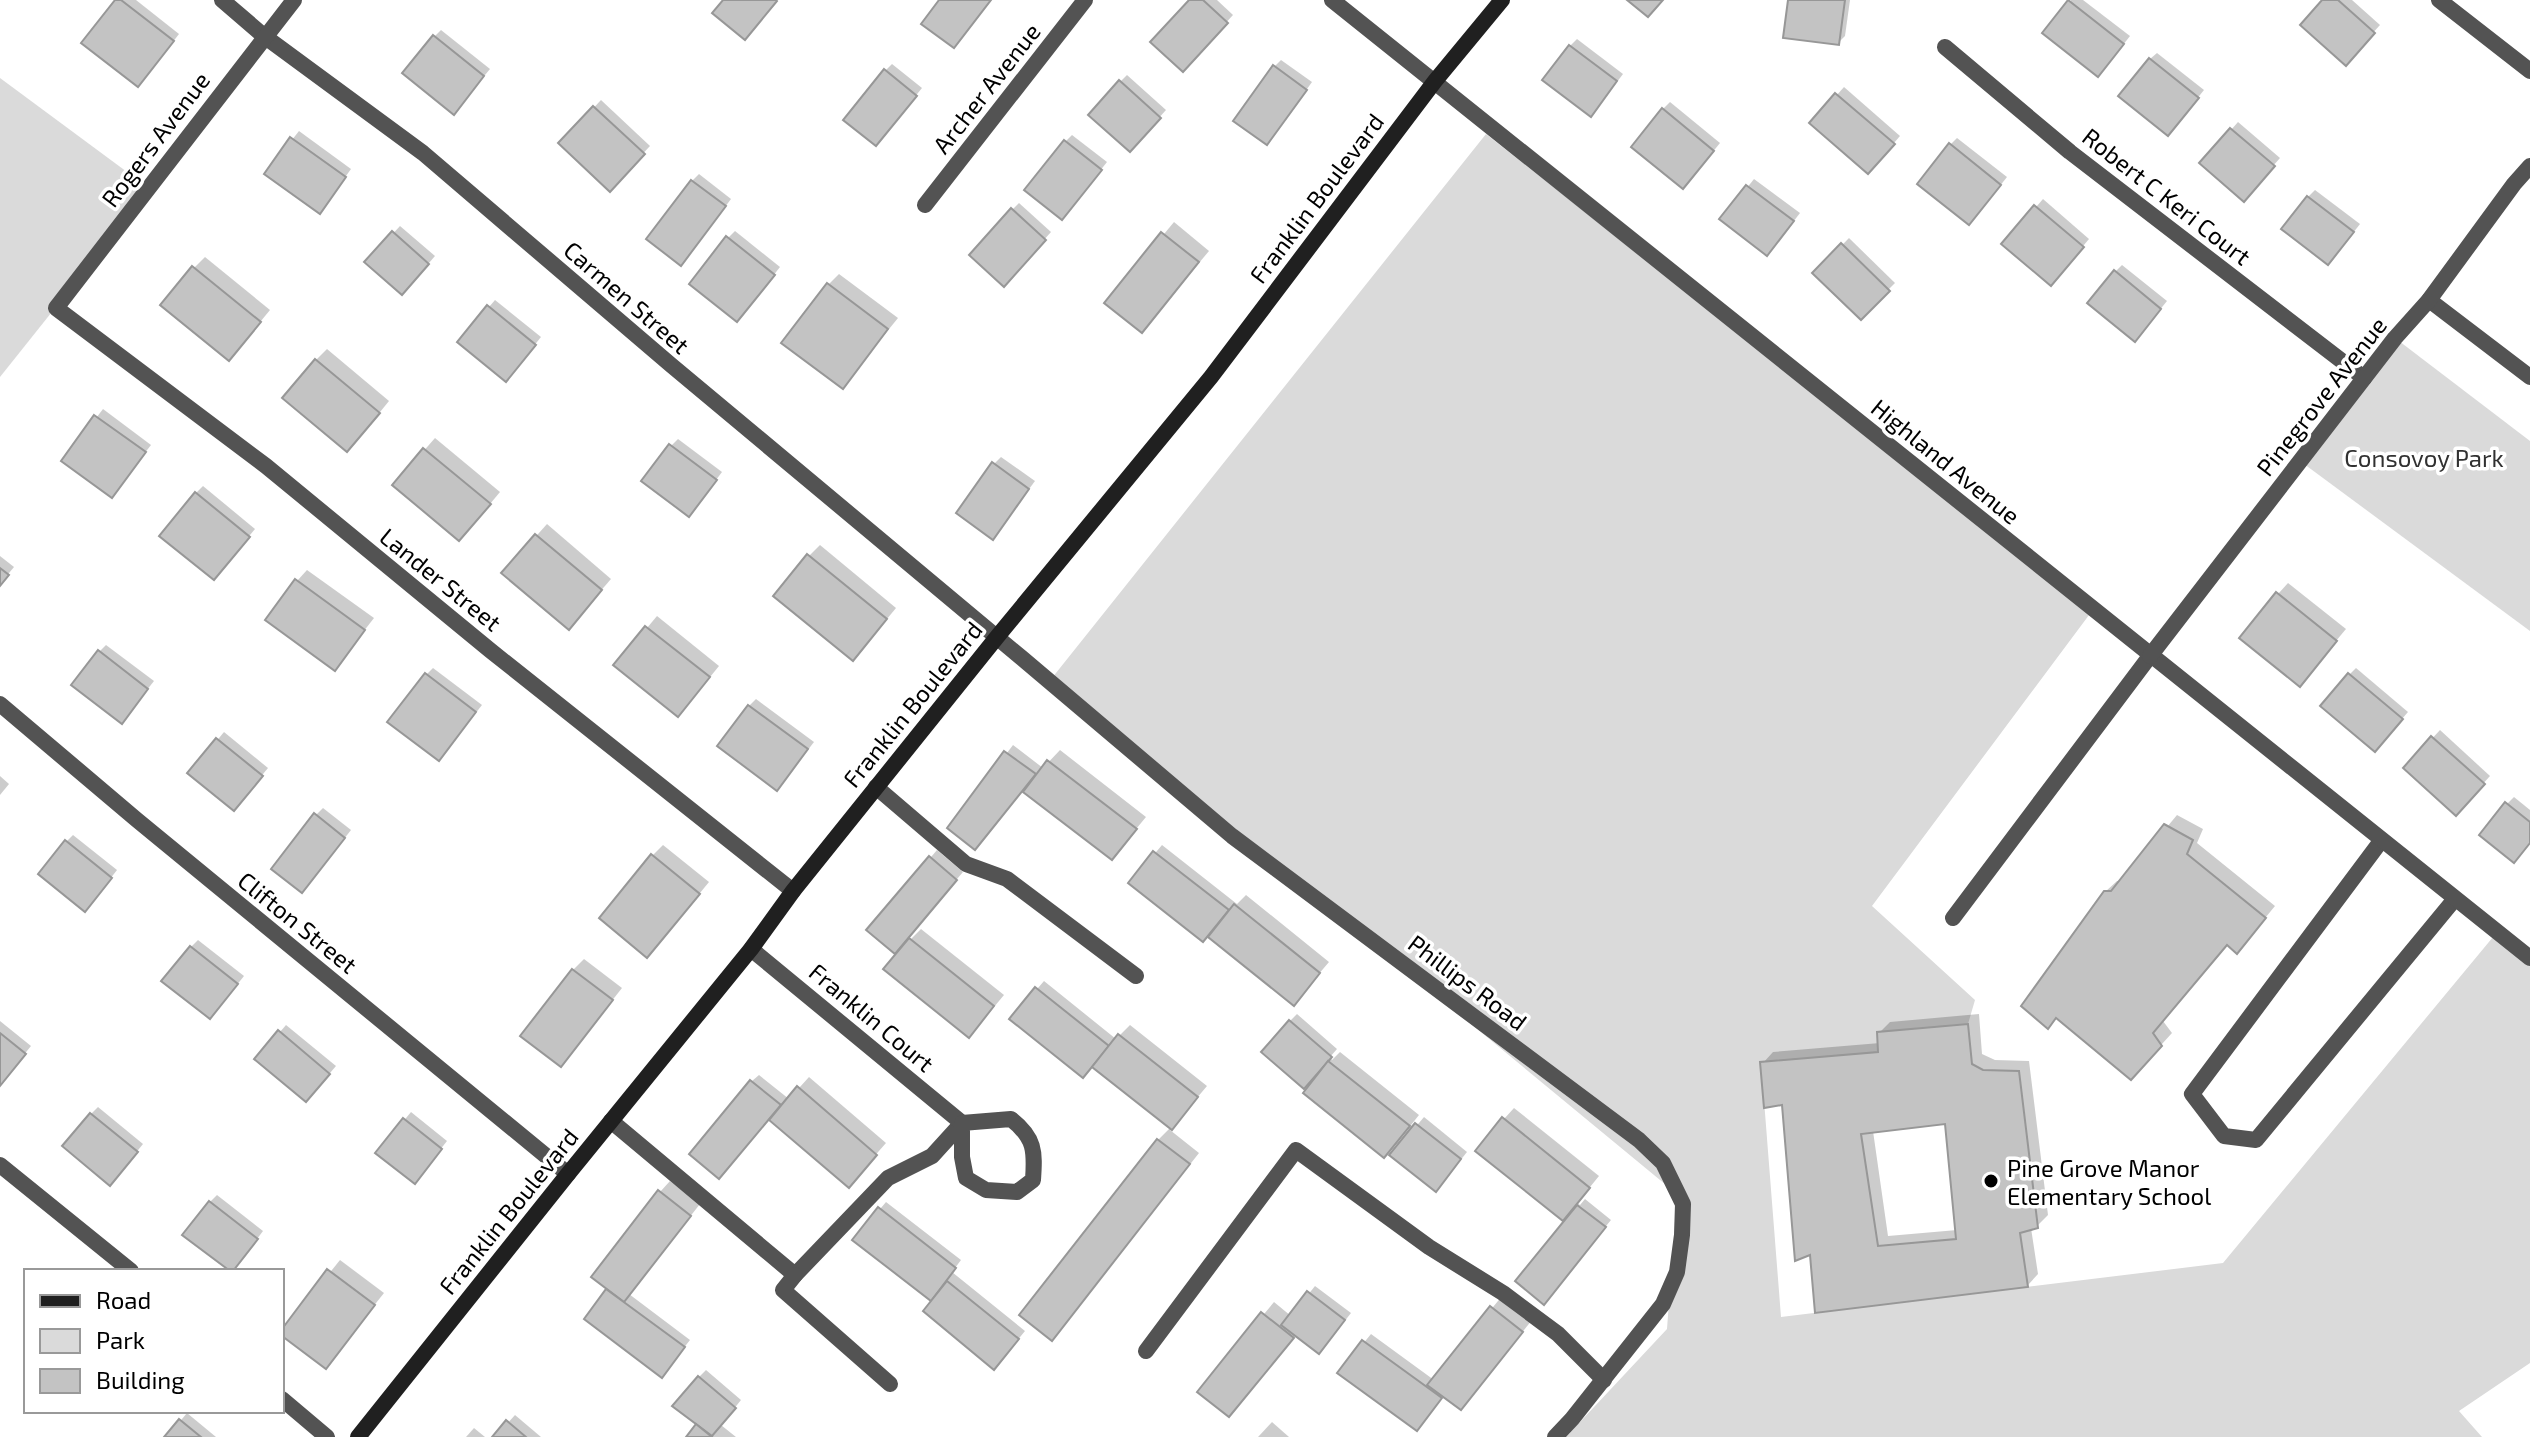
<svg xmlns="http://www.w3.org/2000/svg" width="2530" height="1437" font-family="'Exo 2',sans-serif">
	<rect width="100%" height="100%" fill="#fff"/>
	<g fill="#dadada">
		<polygon points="0,78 150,189 0,377"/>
		<polygon points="1486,134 2092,611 1872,906 1975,1000 1968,1024 1878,1032 1878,1052 1761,1062 1781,1317 2223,1263 2498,931 2530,953 2530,1363 2459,1411 2482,1437 1566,1437 1667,1329 1677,1194 1052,678"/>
		<polygon points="2395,338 2530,441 2530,631 2300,461"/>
	</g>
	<g fill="#0003" fill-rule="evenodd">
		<polygon points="117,0 136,0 179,34 145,78"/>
		<polygon points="1191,0 1217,0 1233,15 1183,70"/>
		<polygon points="1790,0 1850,0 1845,36 1838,43"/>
		<polygon points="2071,0 2083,0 2130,36 2105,68 2044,33"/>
		<polygon points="2325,0 2352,0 2380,25 2352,56"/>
		<polygon points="441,30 490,69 460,105 434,37"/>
		<polygon points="1577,39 1623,74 1598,107 1570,46"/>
		<polygon points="2157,53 2204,90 2175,126 2150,59"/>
		<polygon points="1281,60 1312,82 1274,135 1274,67"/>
		<polygon points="892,64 922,88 883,136 885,71"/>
		<polygon points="1127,75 1166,110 1137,142 1120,82"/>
		<polygon points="1844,87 1900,136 1875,165 1812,123"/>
		<polygon points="601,100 650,146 610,189 561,143"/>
		<polygon points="1670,102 1720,143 1690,180 1663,109"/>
		<polygon points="2238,122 2280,158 2250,192 2202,163"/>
		<polygon points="299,131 351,169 326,204 266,173"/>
		<polygon points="1072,135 1107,162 1069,210 1065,142"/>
		<polygon points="1957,138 2007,177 1976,216 1950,145"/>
		<polygon points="699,174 731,199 688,256 692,181"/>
		<polygon points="1754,179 1800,213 1774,247 1722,219"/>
		<polygon points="2315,190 2360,224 2335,256 2308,197"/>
		<polygon points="2043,199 2089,239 2058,276 2004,244"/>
		<polygon points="1019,203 1051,232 1011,277 1012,210"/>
		<polygon points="1174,222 1209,251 1142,331 1107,303"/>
		<polygon points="400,226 435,256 409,286 367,262"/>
		<polygon points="735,231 780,267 744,313 728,238"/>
		<polygon points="1849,238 1895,283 1861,317 1815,273"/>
		<polygon points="205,257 270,310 239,348 194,268"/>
		<polygon points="2122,265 2167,301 2142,332 2115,272"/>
		<polygon points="839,274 898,318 842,387 829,284"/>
		<polygon points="495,300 541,337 513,372 489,307"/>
		<polygon points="327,349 389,401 358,439 316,360"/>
		<polygon points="103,409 151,445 112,495 64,460"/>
		<polygon points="435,438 500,492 470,528 394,485"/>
		<polygon points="678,439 722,472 695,508 671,446"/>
		<polygon points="1001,457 1035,481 999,530 994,464"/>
		<polygon points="203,486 255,529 220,571 196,493"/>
		<polygon points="547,524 611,579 579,616 504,572"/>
		<polygon points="820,545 896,608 864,647 809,556"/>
		<polygon points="0,556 14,567 0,584"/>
		<polygon points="307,570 374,618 335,668 297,581"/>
		<polygon points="2288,583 2346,629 2300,684 2278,594"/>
		<polygon points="657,616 719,666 688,704 616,665"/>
		<polygon points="106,645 154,681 128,714 99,652"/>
		<polygon points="433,668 482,705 445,752 426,675"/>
		<polygon points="2356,668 2408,712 2382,742 2349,675"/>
		<polygon points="756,699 814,742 784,781 749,706"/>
		<polygon points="2440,730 2490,776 2463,806 2405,768"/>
		<polygon points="224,732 268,768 241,801 190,773"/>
		<polygon points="1013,745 1043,768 1060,750 1146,817 1112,858 1023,789 950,828"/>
		<polygon points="0,776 9,784 0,795"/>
		<polygon points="2514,797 2530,810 2530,842 2507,804"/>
		<polygon points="323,808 351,830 309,884 316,815"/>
		<polygon points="2177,815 2203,829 2197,843 2275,906 2247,940 2228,943 2163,1021 2172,1033 2141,1067 2058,1017 2048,1027 2105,892 2117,881 2122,881"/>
		<polygon points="73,835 117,870 92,902 66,842"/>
		<polygon points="663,845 709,882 658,944 653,855"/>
		<polygon points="1162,845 1237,904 1246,895 1329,962 1294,1003 1208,935 1130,883"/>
		<polygon points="937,850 963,872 905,940 869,930"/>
		<polygon points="921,929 1004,995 979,1025 909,941"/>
		<polygon points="198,940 244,976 217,1010 191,947"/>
		<polygon points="584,959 622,988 561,1065 573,970"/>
		<polygon points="1044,981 1116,1039 1130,1025 1207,1086 1170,1130 1199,1153 1062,1327 1158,1140 1171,1127 1092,1065 1012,1018"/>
		<polygon points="1297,1014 1337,1049 1330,1057 1332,1060 1340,1052 1419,1115 1395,1145 1320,1068 1290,1021"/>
		<path d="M1979,1014L1982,1054L1995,1060L2029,1061L2048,1215L2037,1226L2031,1228L2038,1274L2028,1285L1812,1252L1784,1102L1763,1063L1773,1052L1880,1043L1879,1033L1890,1022ZM1946,1122L1957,1230L1888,1236L1873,1131Z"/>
		<polygon points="0,1021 31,1046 0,1084"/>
		<polygon points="286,1025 336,1066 313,1093 280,1032"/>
		<polygon points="759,1075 789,1099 809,1077 886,1143 849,1185 769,1117 752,1081"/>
		<polygon points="98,1107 143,1144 117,1176 91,1114"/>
		<polygon points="1514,1108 1599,1176 1577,1203 1580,1205 1585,1199 1611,1220 1550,1295 1575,1211 1504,1119"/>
		<polygon points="411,1112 447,1141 421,1174 378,1152"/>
		<polygon points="1424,1117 1467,1152 1443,1182 1392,1155"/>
		<polygon points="670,1181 700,1204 629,1294 690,1340 668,1368 608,1290 660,1192"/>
		<polygon points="217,1195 263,1231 239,1263 210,1202"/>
		<polygon points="886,1202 961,1260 952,1272 1025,1331 1001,1360 934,1301 855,1239"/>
		<polygon points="340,1260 384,1293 326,1366 282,1332"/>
		<polygon points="1315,1286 1351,1313 1326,1345 1296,1335 1239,1404 1200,1391 1274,1302 1291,1316"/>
		<polygon points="1502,1296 1532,1320 1471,1397 1443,1395 1424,1421 1340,1372 1371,1334 1434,1380"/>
		<polygon points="706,1370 741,1400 721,1425 736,1437 689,1437 699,1424 699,1377"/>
		<polygon points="187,1413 216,1437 167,1437"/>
		<polygon points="515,1415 541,1437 495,1437"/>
		<polygon points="1272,1422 1289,1437 1258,1437"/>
		<polygon points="474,1428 485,1437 466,1437"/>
	</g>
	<g fill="#c3c3c3" stroke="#979797" stroke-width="2" fill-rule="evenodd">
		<polygon points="115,0 121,0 174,41 138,87 81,43"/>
		<polygon points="723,0 776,0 777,1 745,40 712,13"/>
		<polygon points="939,0 991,0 954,48 921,24"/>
		<polygon points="1189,0 1203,0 1228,23 1183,72 1150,42"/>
		<polygon points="1627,0 1663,0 1648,17"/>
		<polygon points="1788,0 1845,0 1839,45 1783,38"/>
		<polygon points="2068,0 2124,44 2098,77 2042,33"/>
		<polygon points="2322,0 2338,0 2375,33 2346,66 2300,25"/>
		<polygon points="433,35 484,76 454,115 402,73"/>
		<polygon points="1569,45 1617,81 1591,117 1542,80"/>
		<polygon points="2149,58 2199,98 2168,136 2118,96"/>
		<polygon points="1273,65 1307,90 1267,145 1233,121"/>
		<polygon points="884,69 917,96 876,146 843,120"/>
		<polygon points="1119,80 1161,118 1130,152 1088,115"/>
		<polygon points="1835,93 1895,144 1868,174 1809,123"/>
		<polygon points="593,106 645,154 610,192 558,143"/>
		<polygon points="1662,108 1714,151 1683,189 1631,147"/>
		<polygon points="2230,128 2275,166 2244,202 2199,163"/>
		<polygon points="290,137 346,177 320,214 264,174"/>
		<polygon points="1064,140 1102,170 1062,220 1024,190"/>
		<polygon points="1949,143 2001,185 1969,225 1917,184"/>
		<polygon points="691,180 726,206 681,266 646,239"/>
		<polygon points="1746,185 1794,221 1767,256 1719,219"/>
		<polygon points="2307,196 2354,232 2328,265 2281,229"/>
		<polygon points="2034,205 2084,247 2051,286 2001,244"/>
		<polygon points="1011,208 1046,240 1004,287 969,255"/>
		<polygon points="392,231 429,264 402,295 364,262"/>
		<polygon points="1161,232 1199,262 1142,333 1104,303"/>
		<polygon points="726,236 775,275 737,322 689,284"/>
		<polygon points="1841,243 1890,291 1861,320 1812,273"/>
		<polygon points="192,266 261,322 229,361 160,305"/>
		<polygon points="2114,270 2161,309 2135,342 2087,303"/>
		<polygon points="827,283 888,329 843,389 781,343"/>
		<polygon points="487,305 536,345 506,382 457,342"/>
		<polygon points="315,359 380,413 347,452 282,398"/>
		<polygon points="94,415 146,452 112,498 61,461"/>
		<polygon points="669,444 717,480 689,517 641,481"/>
		<polygon points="423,448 491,504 459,541 392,485"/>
		<polygon points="992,462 1029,489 993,540 956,513"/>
		<polygon points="195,492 250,537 214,580 159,536"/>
		<polygon points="535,534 602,590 569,630 501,573"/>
		<polygon points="807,554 887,619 853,661 773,596"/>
		<polygon points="0,568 9,575 0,586"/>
		<polygon points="295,579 365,630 335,671 265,620"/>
		<polygon points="2276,592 2337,641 2300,687 2239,638"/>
		<polygon points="645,626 710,677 678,717 613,665"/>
		<polygon points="98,650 148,689 122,724 71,685"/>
		<polygon points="425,673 476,712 439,761 387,722"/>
		<polygon points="2348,673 2403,719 2375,752 2320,706"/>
		<polygon points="748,705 808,749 777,791 717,746"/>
		<polygon points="2431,736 2485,784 2456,816 2403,768"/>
		<polygon points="216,738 263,776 234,811 187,773"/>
		<polygon points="1004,751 1036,774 975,850 947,828"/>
		<polygon points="1047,760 1137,829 1112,860 1023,792"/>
		<polygon points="2505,802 2530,822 2530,843 2514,863 2479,835"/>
		<polygon points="314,813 345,838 302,893 271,869"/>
		<polygon points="2164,824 2193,840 2187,854 2266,918 2237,954 2227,945 2153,1033 2162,1046 2131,1080 2056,1018 2048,1029 2021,1006 2104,891 2111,891"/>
		<polygon points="65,840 112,878 85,912 38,874"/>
		<polygon points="1153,851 1229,910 1203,942 1128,883"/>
		<polygon points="651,854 700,894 647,958 599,918"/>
		<polygon points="929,856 957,880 895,954 866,930"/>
		<polygon points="1234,904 1320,973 1294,1006 1208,937"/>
		<polygon points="909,938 994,1006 969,1038 883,969"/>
		<polygon points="190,946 238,984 210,1019 161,981"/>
		<polygon points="572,969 613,1000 561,1067 520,1036"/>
		<polygon points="1035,987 1109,1046 1083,1078 1009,1019"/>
		<polygon points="1289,1020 1332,1057 1304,1089 1261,1052"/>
		<path d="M1968,1024L1972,1064L1983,1070L2019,1071L2038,1228L2020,1233L2028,1287L1815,1313L1810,1255L1795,1261L1782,1105L1764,1108L1760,1062L1878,1052L1877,1032ZM1945,1124L1956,1239L1878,1246L1861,1134Z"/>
		<polygon points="278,1030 330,1074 306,1102 254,1059"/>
		<polygon points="0,1033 26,1054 0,1086"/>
		<polygon points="1118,1034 1198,1097 1172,1130 1092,1067"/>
		<polygon points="1328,1061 1410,1126 1384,1158 1303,1093"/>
		<polygon points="750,1080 781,1105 719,1179 689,1154"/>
		<polygon points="797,1086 877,1155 849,1188 769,1120"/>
		<polygon points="90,1113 138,1152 110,1186 62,1146"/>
		<polygon points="1502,1117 1590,1188 1563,1221 1475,1151"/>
		<polygon points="403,1118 442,1149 415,1184 375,1153"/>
		<polygon points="1415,1123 1461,1159 1436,1192 1389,1155"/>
		<polygon points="1157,1139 1190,1164 1052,1341 1019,1315"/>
		<polygon points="658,1190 691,1216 624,1302 591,1277"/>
		<polygon points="209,1201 258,1239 233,1271 230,1271 182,1235"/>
		<polygon points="1577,1205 1606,1227 1544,1305 1515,1281"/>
		<polygon points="878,1207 956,1268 931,1301 852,1240"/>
		<polygon points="327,1269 375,1305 326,1369 282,1336 282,1329"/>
		<polygon points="947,1281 1019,1339 994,1370 923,1311"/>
		<polygon points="606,1289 685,1347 662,1378 584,1319"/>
		<polygon points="1307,1291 1345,1320 1319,1354 1281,1325"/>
		<polygon points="1490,1306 1523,1332 1461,1410 1427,1385"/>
		<polygon points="1261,1312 1294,1338 1229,1417 1197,1392"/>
		<polygon points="1362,1340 1442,1398 1417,1431 1337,1373"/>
		<polygon points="698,1376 736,1408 712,1436 672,1406"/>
		<polygon points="179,1419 201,1437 164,1437"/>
		<polygon points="506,1420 526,1437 492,1437"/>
		<polygon points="696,1424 712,1437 686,1437"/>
	</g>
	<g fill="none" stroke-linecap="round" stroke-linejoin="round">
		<g stroke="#535353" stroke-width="16">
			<polyline points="2429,300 2530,377"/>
			<polyline points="876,787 966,864 1007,879 1136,976"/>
			<polyline points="2381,841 2192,1094 2224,1136 2256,1140 2454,900"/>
			<polyline points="1953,918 2150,656"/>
			<polyline points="611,1121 795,1275 888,1178 932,1156 962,1123"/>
			<polyline points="795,1275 783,1290 890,1384"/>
			<polyline points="1146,1351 1296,1150 1429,1247 1503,1293 1558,1334 1604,1380"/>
		</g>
		<g stroke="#535353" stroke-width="16">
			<polyline points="222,0 264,36 423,153 671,365 1023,659 1232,836 1639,1140 1663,1163 1683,1204 1682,1235 1677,1272 1663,1304 1572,1419 1555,1437"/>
			<polyline points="294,0 56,308 266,466 491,651 793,891"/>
			<polyline points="1332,0 2530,958"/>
			<polyline points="2439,0 2530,71"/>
			<polyline points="1945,47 2070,152 2364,378"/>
			<polyline points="925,205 1085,0"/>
			<polyline points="2150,656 2395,338 2429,300 2514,184 2530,166"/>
			<polyline points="0,704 137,820 568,1174"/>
			<polyline points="751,949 962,1123"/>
			<path d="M1011,1119C1035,1138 1035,1151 1033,1180L1017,1192L986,1190L966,1178L962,1157V1123Z"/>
			<polyline points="0,1165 131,1271"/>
			<polyline points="282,1399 327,1437"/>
		</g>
		<polyline stroke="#202020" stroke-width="16" points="358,1437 568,1174 751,949 793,891 997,637 1211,377 1435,81 1502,0"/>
	</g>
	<circle fill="#000" stroke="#fff" stroke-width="3" cx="1991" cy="1181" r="8"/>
	<g text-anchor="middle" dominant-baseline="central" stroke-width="7" stroke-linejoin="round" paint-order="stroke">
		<g font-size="24" fill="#000" stroke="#fff">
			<text transform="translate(986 88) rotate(-52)">Archer Avenue</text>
			<text transform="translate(155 139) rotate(-53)">Rogers Avenue</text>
			<text transform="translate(2167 196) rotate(38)">Robert C Keri Court</text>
			<text transform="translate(1316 198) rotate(-53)">Franklin Boulevard</text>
			<text transform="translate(627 297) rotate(41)">Carmen Street</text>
			<text transform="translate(2321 396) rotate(-52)">Pinegrove Avenue</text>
			<text transform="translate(1946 461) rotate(39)">Highland Avenue</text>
			<text transform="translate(441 579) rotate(39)">Lander Street</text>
			<text transform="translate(912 704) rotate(-51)">Franklin Boulevard</text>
			<text transform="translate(298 922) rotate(39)">Clifton Street</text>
			<text transform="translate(1468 982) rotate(37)">Phillips Road</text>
			<text transform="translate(872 1017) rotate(40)">Franklin Court</text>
			<text transform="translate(508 1211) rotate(-51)">Franklin Boulevard</text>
		</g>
		<g font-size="24" fill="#313131" stroke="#fff">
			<text x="2424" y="457">Consovoy Park</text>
		</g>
		<g font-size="24" fill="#000" stroke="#fff" text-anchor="start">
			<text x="2007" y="1167">Pine Grove Manor<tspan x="2007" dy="28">Elementary School</tspan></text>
		</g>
	</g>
	<rect x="24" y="1269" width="260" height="144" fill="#ffffff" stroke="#999999" stroke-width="2"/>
	<rect x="40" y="1295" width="40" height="12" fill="#202020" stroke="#999999" stroke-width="2"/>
	<text x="96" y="1309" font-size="24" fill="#000000">Road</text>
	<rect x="40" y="1329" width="40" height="24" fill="#dadada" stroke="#999999" stroke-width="2"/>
	<text x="96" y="1349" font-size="24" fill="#000000">Park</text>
	<rect x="40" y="1369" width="40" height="24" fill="#c3c3c3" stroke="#999999" stroke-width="2"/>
	<text x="96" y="1389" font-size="24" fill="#000000">Building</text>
</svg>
